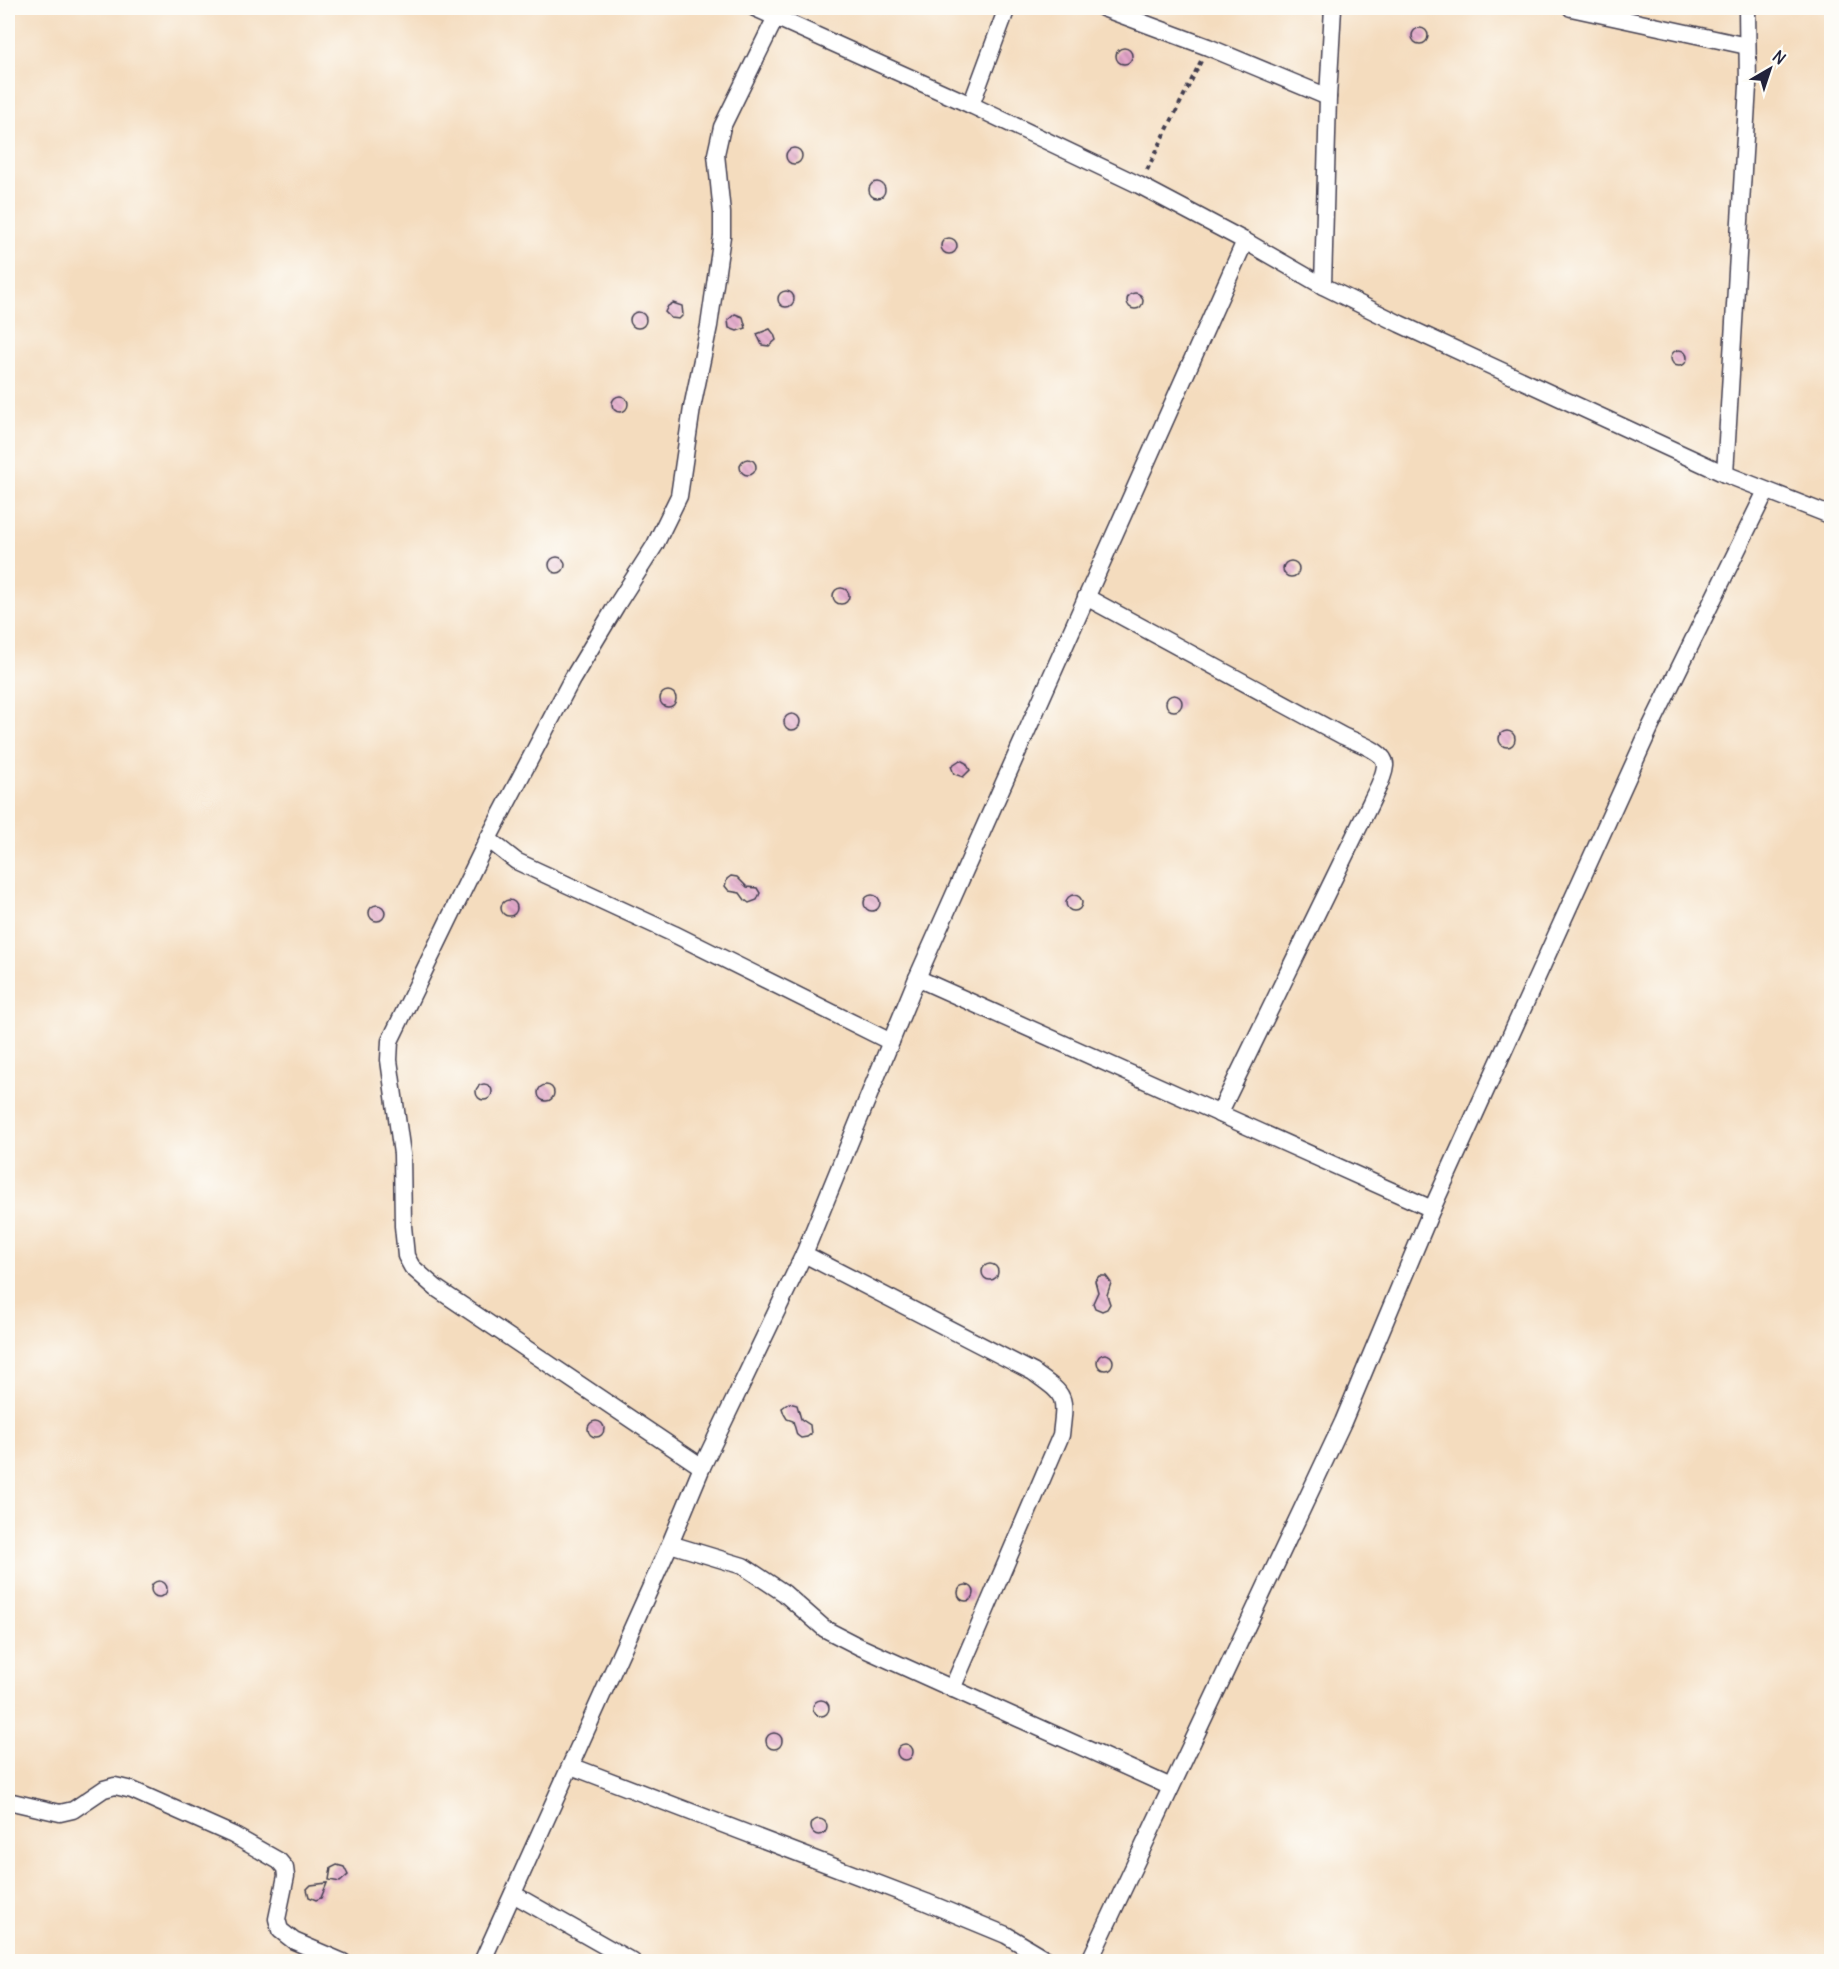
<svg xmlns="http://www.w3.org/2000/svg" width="1839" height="1969" font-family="Delius,sans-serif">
	<defs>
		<pattern id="building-back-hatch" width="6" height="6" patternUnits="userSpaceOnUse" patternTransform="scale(1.5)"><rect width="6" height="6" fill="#e4a5c9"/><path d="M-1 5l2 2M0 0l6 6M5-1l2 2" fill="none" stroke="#b886a4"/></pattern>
	</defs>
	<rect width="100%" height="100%" fill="#fdfcf7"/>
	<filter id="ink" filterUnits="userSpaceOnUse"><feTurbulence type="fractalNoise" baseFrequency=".0167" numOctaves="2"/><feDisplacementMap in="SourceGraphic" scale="12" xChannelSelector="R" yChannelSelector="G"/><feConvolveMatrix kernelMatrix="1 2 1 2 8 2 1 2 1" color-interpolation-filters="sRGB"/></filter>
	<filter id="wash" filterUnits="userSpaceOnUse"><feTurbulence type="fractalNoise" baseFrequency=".008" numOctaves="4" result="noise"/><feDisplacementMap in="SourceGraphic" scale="24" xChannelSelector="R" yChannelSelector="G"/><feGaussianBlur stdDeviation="1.35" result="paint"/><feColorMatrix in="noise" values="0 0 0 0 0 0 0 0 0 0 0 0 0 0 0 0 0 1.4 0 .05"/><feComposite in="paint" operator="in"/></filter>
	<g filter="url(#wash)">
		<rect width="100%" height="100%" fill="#f4dcbe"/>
		<g id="blocks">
			<g fill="url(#building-back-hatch)">
				<circle cx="1420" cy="36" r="8"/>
				<circle cx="1124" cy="56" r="8"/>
				<circle cx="794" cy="156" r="8"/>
				<circle cx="877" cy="190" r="8"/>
				<circle cx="949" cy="246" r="8"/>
				<circle cx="786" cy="299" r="8"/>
				<circle cx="1135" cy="301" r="8"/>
				<polygon points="673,303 682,306 683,315 679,319 671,318 665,312 668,306"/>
				<circle cx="638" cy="320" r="8"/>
				<polygon points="735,314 743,317 746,328 737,331 729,328 728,320"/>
				<polygon points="770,329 774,334 776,340 769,346 762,345 757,334"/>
				<circle cx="1679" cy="358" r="8"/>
				<circle cx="620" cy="404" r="8"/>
				<circle cx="748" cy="467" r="8"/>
				<circle cx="557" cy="565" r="8"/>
				<circle cx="1291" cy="569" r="8"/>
				<circle cx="841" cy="596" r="8"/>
				<circle cx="668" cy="699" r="8"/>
				<circle cx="1174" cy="703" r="8"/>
				<circle cx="792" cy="722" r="8"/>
				<circle cx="1507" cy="739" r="8"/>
				<polygon points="960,760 966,763 970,770 963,777 954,774 951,766"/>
				<polygon points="731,876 737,877 747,887 757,888 760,893 757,900 749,903 745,900 740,893 729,891 725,886 727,879"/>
				<circle cx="872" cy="903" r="8"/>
				<circle cx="1074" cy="903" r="8"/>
				<circle cx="509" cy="908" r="8"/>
				<circle cx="377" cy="913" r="8"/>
				<circle cx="484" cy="1092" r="8"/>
				<circle cx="546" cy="1093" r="8"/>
				<circle cx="990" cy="1272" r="8"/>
				<polygon points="1099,1276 1106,1276 1111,1283 1107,1295 1110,1304 1107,1309 1102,1311 1095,1308 1093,1303 1098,1292 1095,1281"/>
				<circle cx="1105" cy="1362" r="8"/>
				<polygon points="789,1403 797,1405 801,1419 810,1425 811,1434 807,1437 801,1438 797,1435 793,1421 787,1419 784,1414 782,1408"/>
				<circle cx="596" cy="1429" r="8"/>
				<circle cx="159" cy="1589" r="8"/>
				<circle cx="966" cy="1593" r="8"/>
				<circle cx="821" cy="1708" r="8"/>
				<circle cx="774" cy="1741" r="8"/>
				<circle cx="905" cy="1752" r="8"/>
				<circle cx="819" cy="1827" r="8"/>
				<polygon points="337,1865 344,1867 348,1875 340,1882 329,1880 331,1868"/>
				<polygon points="327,1883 321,1898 316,1900 309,1897 307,1889 311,1885"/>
			</g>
		</g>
	</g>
	<g filter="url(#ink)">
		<use href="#blocks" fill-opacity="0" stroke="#423e4f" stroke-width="1.5"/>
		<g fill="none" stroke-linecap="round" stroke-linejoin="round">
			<g stroke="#423e4f" stroke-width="19">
				<g id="minor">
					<polyline points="755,8 971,105 1139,185 1245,241 1323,286 1400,324 1725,474 1832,516"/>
					<polyline points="1103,8 1208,47 1328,97"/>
					<polyline points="1571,8 1747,46"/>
					<polyline points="971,105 1007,8"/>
					<polyline points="1323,286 1328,97 1333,8"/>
					<polyline points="1725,474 1748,86 1747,8"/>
					<path d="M1086,597L1341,735C1352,741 1387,751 1385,766C1384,778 1376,791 1371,802L1219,1114"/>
					<polyline points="488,839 516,861 674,934 891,1042"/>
					<polyline points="917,978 1432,1209"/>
					<path d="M804,1254L1033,1372C1066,1396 1066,1394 1061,1435L952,1689"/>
					<polyline points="702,1467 436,1288 412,1267 406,1256 403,1226 402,1154 389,1060 390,1041 488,839 571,681 616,606 655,545 679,496 692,408 709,326 722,236 722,213 716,154 722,127 776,17 783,8"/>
					<polyline points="670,1544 743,1566 784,1593 825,1629 858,1646 1171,1787"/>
					<polyline points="571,1766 926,1902 1006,1935 1051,1962"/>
					<polyline points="8,1801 60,1813 73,1810 104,1789 115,1786 132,1790 233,1835 279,1861 285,1868 286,1876 277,1919 280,1930 294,1941 343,1962"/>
					<polyline points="513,1894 633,1962"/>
					<polyline points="482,1962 670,1544 702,1467 804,1254 917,978 1245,241"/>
					<polyline points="1089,1962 1343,1422 1432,1209 1650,728 1766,491"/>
				</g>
			</g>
			<polyline stroke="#423e4f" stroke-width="4" stroke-dasharray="4.5 4.5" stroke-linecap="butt" points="1147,170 1201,61"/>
			<use href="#minor" stroke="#fff" stroke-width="16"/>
		</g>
	</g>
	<rect width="1839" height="1969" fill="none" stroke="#fdfcf7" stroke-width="30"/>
	<g transform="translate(1770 69) rotate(39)" stroke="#fdfcf7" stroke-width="4.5" paint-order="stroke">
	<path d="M0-4.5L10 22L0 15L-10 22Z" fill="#22223b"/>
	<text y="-9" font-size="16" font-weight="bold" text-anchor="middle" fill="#22223b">N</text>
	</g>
</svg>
